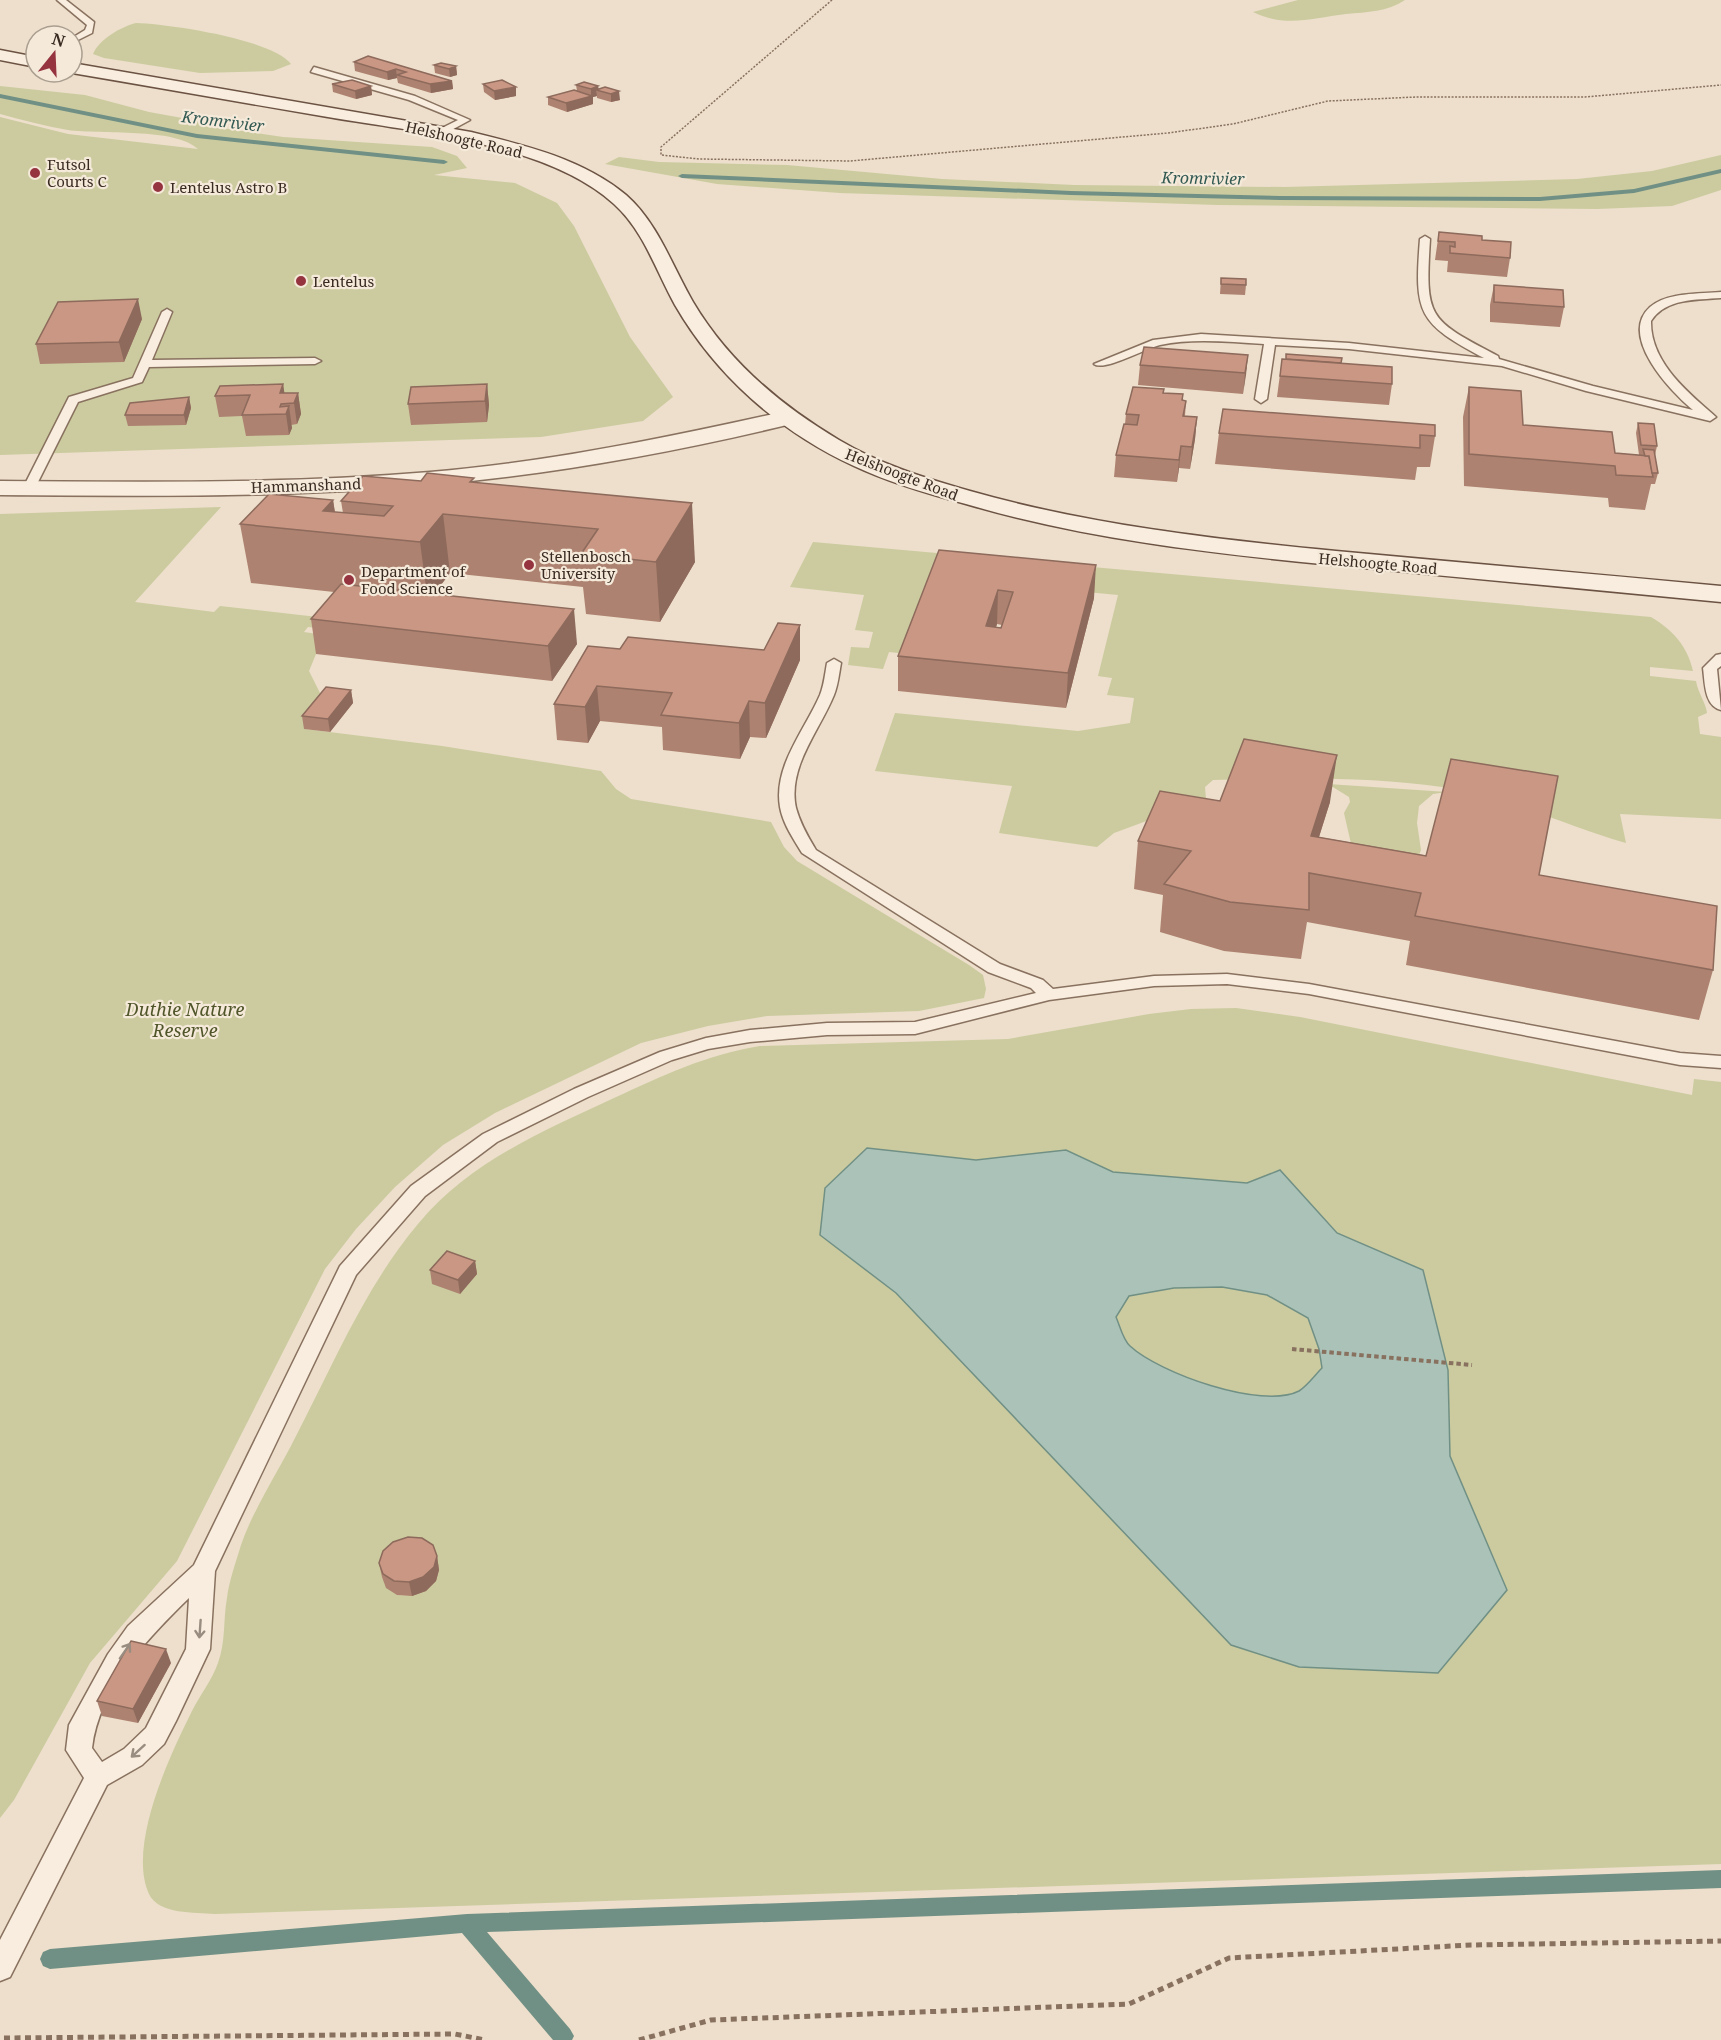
<svg xmlns="http://www.w3.org/2000/svg" width="1721" height="2040" font-family="'Noto Serif',serif">
	<rect width="100%" height="100%" fill="#eddfcb"/>
	<g fill="#cbcb9f" fill-rule="evenodd">
		<path d="M1298,0H1405C1387,12 1367,12 1346,14C1312,18 1286,28 1253,12Z"/>
		<path d="M136,23C168,24 272,39 291,64L273,71L200,73L104,58L93,54C99,39 121,27 136,23Z"/>
		<path d="M0,86L85,95L149,112L221,125L222,128L283,137L432,147L457,156L467,168L434,175L515,183L557,203L574,226L630,337L673,397L643,421L541,437L0,455V117L68,134L198,149C174,127 102,135 68,130C45,126 22,120 0,114Z"/>
		<polygon points="1721,155 1721,190 1672,206 1597,209 1218,205 840,193 717,184 605,164 619,157 659,162 787,165 942,179 1074,185 1285,187 1577,179 1652,171"/>
		<polygon points="221,507 135,602 214,612 220,606 344,620 336,630 308,627 304,632 331,636 316,654 309,671 320,693 328,700 305,729 442,746 601,771 616,789 631,799 771,822 784,847 797,861 969,965 983,975 986,989 984,998 919,1011 767,1016 708,1026 641,1043 495,1113 443,1145 395,1187 356,1229 325,1269 177,1561 90,1663 14,1800 0,1818 0,514"/>
		<path d="M813,542L1651,617C1673,630 1687,646 1693,671L1650,667V676L1696,681C1698,693 1706,703 1707,713L1698,717L1700,734L1721,737V819L1620,814L1626,843C1565,826 1505,795 1442,787C1367,776 1288,778 1213,780L1205,787L1206,799L1114,833L1097,847L999,833L1012,786L875,771L895,713L1078,731L1130,723L1134,698L1107,695L1112,678L1098,676L1118,595L973,581L909,654L889,652L883,669L848,665L851,647L869,648L873,632L855,630L864,595L790,587Z"/>
		<polygon points="1328,784 1447,792 1433,794 1419,806 1417,823 1421,850 1415,865 1352,848 1344,813 1350,802 1349,797"/>
		<path d="M1236,1008L1300,1017L1692,1095L1694,1079L1721,1082V1864L215,1914C195,1912 159,1915 149,1894C127,1846 170,1755 192,1711C200,1695 212,1680 218,1663C226,1641 223,1620 227,1598C229,1581 236,1562 241,1545C253,1510 278,1472 295,1438C333,1365 365,1287 418,1224C469,1162 543,1131 614,1098C662,1076 708,1054 760,1046L1008,1039L1149,1014L1191,1009ZM867,1148L976,1160L1066,1150L1112,1172L1247,1183L1280,1170L1337,1233L1423,1270L1448,1370L1450,1456L1507,1590L1231,1645L896,1293L820,1235ZM439,1570C433,1591 418,1597 397,1595Z"/>
		<path d="M1222,1287L1267,1295L1308,1318L1319,1349L1322,1368C1315,1375 1307,1386 1299,1391C1262,1410 1159,1373 1130,1346C1123,1340 1120,1326 1116,1317L1129,1296L1174,1288Z"/>
	</g>
	<path fill="#abc2b8" stroke="#719085" stroke-width="1.5" fill-rule="evenodd" d="M867,1148L976,1160L1066,1150L1113,1172L1247,1183L1280,1170L1337,1233L1423,1270L1448,1370L1450,1456L1507,1590L1438,1673L1299,1667L1231,1645L896,1293L820,1235L825,1188ZM1222,1287L1267,1295L1308,1318L1319,1349L1322,1368C1315,1375 1307,1386 1299,1391C1262,1410 1159,1373 1130,1346C1123,1340 1120,1326 1116,1317L1129,1296L1174,1288Z"/>
	<g fill="none" stroke-linecap="round" stroke-linejoin="round">
		<g fill="#719085" fill-rule="evenodd">
			<polygon points="0,94 197,134 444,160 448,162 444,164 197,138 0,98"/>
			<polygon points="1721,169 1721,173 1634,193 1540,201 1280,200 1071,195 682,178 678,176 682,174 1071,191 1280,196 1540,197 1634,189"/>
			<polygon points="1721,1870 1721,1888 487,1932 570,2029 574,2036 572,2040 553,2040 462,1933 50,1969 43,1966 40,1959 43,1952 50,1949 467,1914"/>
		</g>
		<g stroke="#89715f" stroke-width="3">
			<g id="service">
				<polygon points="57,0 66,0 94,22 92,33 72,43 72,38 85,30 87,25"/>
				<polygon points="36,51 36,57 22,62 18,59"/>
				<polygon points="314,67 415,96 470,120 446,133 440,133 440,129 458,120 409,100 311,72"/>
				<path d="M1425,236L1430,239C1425,319 1428,319 1498,356L1499,359L1593,386L1693,410C1670,391 1618,336 1650,307C1667,292 1700,294 1721,292V298C1696,300 1666,298 1651,321C1650,363 1690,394 1716,417L1710,421L1586,391L1502,366L1349,349L1275,345L1267,399L1261,403L1255,399L1264,344C1229,342 1194,338 1160,345C1146,348 1104,372 1094,364L1153,340L1201,334L1349,343L1484,358C1418,323 1414,314 1420,239Z"/>
				<polygon points="167,309 172,312 152,360 315,358 321,361 315,364 149,367 142,382 78,402 35,488 29,492 25,491 23,488 69,397 133,378 162,312"/>
				<path d="M1721,654V666L1717,669L1721,710C1704,706 1705,682 1703,668L1716,655Z"/>
				<path d="M834,659L841,663C839,674 838,685 834,695C820,730 787,767 796,808C800,823 808,837 816,850L1000,964L1043,980L1053,989L1154,976L1227,974L1309,984L1680,1053L1721,1056V1068L1680,1065L1309,994L1227,984L1154,986L1049,1000L915,1034L827,1035L750,1042L708,1049L672,1060L588,1097L497,1142L425,1196L356,1275L215,1571L210,1649L176,1721L164,1744L142,1765L107,1785L10,1977L0,1981V1940L84,1778L66,1750L69,1725L108,1654L128,1626L194,1565L340,1266L411,1186L483,1134L574,1089L660,1052L706,1038L750,1030L827,1023L915,1022L1036,993L1031,988L988,972L802,853C793,838 783,824 780,807C773,766 805,730 820,695C824,685 825,674 827,663ZM189,1598L186,1649L146,1728L124,1749L102,1762L92,1748C99,1688 148,1638 189,1598Z"/>
			</g>
		</g>
		<g stroke="#89715f" stroke-width="3">
			<path id="tertiary" d="M787,411L795,413L798,418L795,423C676,452 554,474 432,485C288,498 144,496 0,495V481C143,482 287,484 430,472C551,462 669,437 787,411Z"/>
		</g>
		<g stroke="#6b5242" stroke-width="3">
			<g id="secondary">
				<polygon points="0,50 36,57 36,67 0,60"/>
				<path d="M72,63L471,132C524,145 583,159 626,195C658,223 672,266 693,302C728,361 780,405 839,440C879,464 925,478 970,491C1089,525 1213,539 1336,551C1464,563 1593,574 1721,586V602C1591,589 1462,578 1332,565C1209,553 1085,539 966,504C928,494 890,483 854,466C780,432 716,376 675,305C656,271 644,231 614,204C546,142 411,132 322,116C239,102 155,87 72,73L69,72H72Z"/>
			</g>
		</g>
		<polyline stroke="#89715f" stroke-width="1.5" stroke-dasharray="2 1.5" stroke-linecap="butt" points="832,0 661,147 661,155 699,159 850,161 1168,133 1233,124 1328,101 1416,97 1585,97 1721,85"/>
		<polyline stroke="#89715f" stroke-width="4" stroke-dasharray="4.5 3" stroke-linecap="butt" points="1292,1349 1472,1365"/>
		<g stroke="#89715f" stroke-width="5" stroke-dasharray="6 4.5" stroke-linecap="butt">
			<polyline points="4,2038 455,2034 485,2040"/>
			<polyline points="639,2040 711,2020 1129,2004 1229,1958 1471,1945 1721,1941"/>
		</g>
		<use href="#service" fill="#f8edde" fill-rule="evenodd"/>
		<use href="#tertiary" fill="#f8edde" fill-rule="evenodd"/>
		<use href="#secondary" fill="#f8edde" fill-rule="evenodd"/>
	</g>
	<g fill="#ad8271" fill-rule="evenodd">
		<polygon points="368,56 452,81 453,89 431,93 398,83 397,78 388,80 355,71 354,62"/>
		<polygon points="434,65 456,66 457,75 450,77 435,73"/>
		<polygon points="332,84 371,86 372,95 356,99 333,92"/>
		<polygon points="483,84 516,96 495,100 484,92"/>
		<polygon points="576,85 599,89 605,87 620,100 611,102 597,98 597,96 593,97 593,104 567,112 548,105 548,97 577,91"/>
		<polygon points="1439,232 1482,240 1510,258 1507,277 1447,272 1448,261 1435,260"/>
		<polygon points="1221,278 1246,285 1245,295 1220,294"/>
		<polygon points="1494,285 1564,307 1560,327 1490,322 1490,305"/>
		<polygon points="142,319 124,362 40,364 36,344"/>
		<polygon points="1248,355 1243,394 1138,385 1140,365"/>
		<polygon points="1282,359 1341,363 1392,384 1389,405 1277,397"/>
		<polygon points="283,384 284,393 298,393 301,414 297,424 291,425 292,428 289,435 246,436 242,416 219,417 215,396"/>
		<polygon points="487,384 489,405 487,422 411,425 408,404"/>
		<polygon points="1469,387 1523,425 1615,453 1639,455 1636,433 1638,423 1657,446 1655,455 1658,473 1655,484 1651,484 1645,510 1609,507 1608,498 1464,486 1463,417"/>
		<polygon points="1164,389 1164,393 1183,394 1183,401 1186,401 1185,416 1197,417 1195,439 1190,469 1179,468 1177,482 1114,477 1116,455 1125,424 1126,414"/>
		<polygon points="189,397 191,408 186,425 128,426 125,415"/>
		<polygon points="1223,409 1435,436 1430,467 1417,467 1415,480 1215,464 1219,433"/>
		<polygon points="421,481 474,483 695,562 660,622 586,614 583,587 450,573 434,594 577,644 552,681 316,654 311,619 334,592 251,583 240,524 333,500 335,512 343,513 341,501"/>
		<path d="M939,550L1094,598L1066,708L898,691V656ZM997,624L1002,625L1001,628L996,627Z"/>
		<polygon points="620,649 800,660 766,738 750,737 740,759 663,750 662,727 600,721 588,743 557,740 554,704"/>
		<polygon points="351,690 353,703 330,732 304,729 302,716"/>
		<polygon points="1220,801 1330,802 1319,837 1539,875 1713,970 1699,1020 1406,965 1410,941 1307,922 1301,959 1224,951 1160,932 1163,895 1134,889 1138,841"/>
		<polygon points="475,1261 477,1274 460,1294 432,1284 430,1270"/>
		<polygon points="437,1556 439,1570 436,1581 426,1591 412,1596 397,1595 386,1588 382,1577 379,1563"/>
		<polygon points="171,1663 138,1723 102,1716 97,1701"/>
	</g>
	<g fill="#8d6a5c">
		<polygon points="456,66 457,75 450,77 449,69"/>
		<polygon points="396,69 397,78 388,80 387,72"/>
		<polygon points="452,81 453,89 431,93 430,84"/>
		<polygon points="371,86 372,95 356,99 355,91"/>
		<polygon points="598,86 599,90 596,90 597,96 593,97 593,104 567,112 566,103 591,96 591,89"/>
		<polygon points="516,87 516,96 495,100 494,91"/>
		<polygon points="619,91 620,100 611,102 611,94"/>
		<polygon points="138,299 142,319 124,362 119,342"/>
		<polygon points="1248,355 1246,375 1243,394 1245,373"/>
		<polygon points="283,384 286,403 280,393"/>
		<polygon points="487,384 489,405 487,422 485,401"/>
		<polygon points="298,393 301,414 297,424 294,403"/>
		<polygon points="189,397 191,408 186,425 184,415"/>
		<polygon points="289,406 292,428 289,435 286,414"/>
		<polygon points="1197,417 1195,439 1190,469 1192,447"/>
		<polygon points="1181,446 1179,468 1177,482 1179,460"/>
		<polygon points="333,500 338,534 323,511"/>
		<polygon points="692,503 695,562 660,622 656,562"/>
		<polygon points="443,514 450,573 428,602 420,542"/>
		<polygon points="1096,565 1094,598 1066,708 1068,673"/>
		<polygon points="998,590 997,624 985,661 986,626"/>
		<polygon points="574,609 577,644 552,681 548,646"/>
		<polygon points="800,625 800,660 766,738 765,703"/>
		<polygon points="597,686 600,721 588,743 585,707"/>
		<polygon points="351,690 353,703 330,732 328,719"/>
		<polygon points="749,701 750,737 740,759 739,723"/>
		<polygon points="1337,755 1330,802 1304,884 1311,836"/>
		<polygon points="475,1261 477,1274 460,1294 458,1280"/>
		<polygon points="437,1556 439,1570 436,1581 426,1591 412,1596 409,1582"/>
		<polygon points="166,1649 171,1663 138,1723 133,1709"/>
	</g>
	<g fill="#c99783" stroke="#8d6a5c" stroke-width="1.5" fill-rule="evenodd">
		<polygon points="368,56 452,81 430,84 397,75 406,72 396,69 387,72 354,62"/>
		<polygon points="441,63 456,66 449,69 434,65"/>
		<polygon points="352,80 371,86 355,91 332,84"/>
		<polygon points="502,80 516,87 494,91 483,84"/>
		<polygon points="584,82 598,86 591,89 576,85"/>
		<polygon points="605,87 619,91 611,94 596,90"/>
		<polygon points="574,90 592,96 566,103 548,97"/>
		<polygon points="1439,232 1482,236 1482,240 1511,242 1510,258 1450,253 1450,246 1455,247 1455,242 1438,241"/>
		<polygon points="1221,278 1246,279 1246,285 1221,284"/>
		<polygon points="1494,285 1563,290 1564,307 1494,302"/>
		<polygon points="138,299 119,342 36,344 58,302"/>
		<polygon points="1144,347 1248,355 1245,373 1140,365"/>
		<polygon points="1286,354 1342,358 1341,363 1286,359"/>
		<polygon points="1282,359 1392,367 1392,384 1280,376"/>
		<polygon points="283,384 280,393 298,393 294,403 281,404 280,407 289,406 286,414 242,415 250,395 215,396 220,386"/>
		<polygon points="487,384 485,401 408,404 411,387"/>
		<polygon points="1133,387 1164,389 1163,393 1183,394 1182,400 1186,401 1183,416 1197,417 1192,447 1181,446 1179,460 1116,455 1124,424 1137,425 1139,415 1126,414"/>
		<polygon points="1469,387 1521,391 1523,425 1612,432 1615,453 1649,456 1653,477 1616,475 1615,466 1469,454"/>
		<polygon points="189,397 184,415 125,415 130,403"/>
		<polygon points="1223,409 1435,425 1435,436 1420,435 1420,448 1219,433"/>
		<polygon points="1638,423 1654,424 1657,446 1641,445"/>
		<polygon points="1643,449 1654,450 1658,473 1652,473 1649,456 1645,456"/>
		<polygon points="427,473 474,478 470,482 692,503 656,562 581,554 598,529 443,514 420,542 240,524 269,494 333,500 323,511 384,516 393,506 341,501 363,476 421,481"/>
		<path d="M939,550L1096,565L1068,673L898,656ZM998,590L1013,592L1001,628L986,626Z"/>
		<polygon points="341,584 574,609 548,646 311,619"/>
		<polygon points="778,623 800,625 765,703 749,701 739,723 661,715 672,693 597,686 585,707 554,704 588,646 620,649 628,637 764,650"/>
		<polygon points="326,687 351,690 328,719 302,716"/>
		<polygon points="1244,739 1337,755 1311,836 1426,856 1451,759 1558,776 1539,875 1717,906 1713,970 1415,916 1421,893 1309,873 1309,910 1230,902 1164,884 1191,851 1138,841 1160,791 1220,801"/>
		<polygon points="447,1251 475,1261 458,1280 430,1270"/>
		<polygon points="408,1537 422,1538 433,1545 437,1556 434,1567 423,1577 409,1582 394,1581 383,1574 379,1563 383,1551 393,1542"/>
		<polygon points="131,1641 166,1649 133,1709 97,1701"/>
	</g>
	<defs><path id="oneway-shaft" d="M-6 0H5M1.5-3L5.5 0L1.5 3" fill="none" stroke-width="1.6" stroke-linecap="round" stroke-linejoin="round" transform="scale(1.5)"/></defs>
	<g stroke="#998c80">
		<use href="#oneway-shaft" transform="translate(200 1629) rotate(94)"/>
		<use href="#oneway-shaft" transform="translate(125 1651) rotate(-55)"/>
		<use href="#oneway-shaft" transform="translate(138 1751) rotate(138)"/>
	</g>
	<g fill="#95333f" stroke="#f5eada" stroke-width="2">
		<circle cx="35" cy="173" r="6"/>
		<circle cx="158" cy="187" r="6"/>
		<circle cx="301" cy="281" r="6"/>
		<circle cx="529" cy="565" r="6"/>
		<circle cx="349" cy="580" r="6"/>
	</g>
	<g text-anchor="middle" dominant-baseline="central" stroke-width="4.5" stroke-linejoin="round" paint-order="stroke">
		<g font-size="15" fill="#3a2b22" stroke="#f5eada">
			<text transform="translate(464 139) rotate(13)">Helshoogte Road</text>
			<text transform="translate(902 474) rotate(21)">Helshoogte Road</text>
			<text transform="translate(306 485) rotate(-2)">Hammanshand</text>
			<text transform="translate(1378 563) rotate(5)">Helshoogte Road</text>
		</g>
		<g font-size="15" fill="#3a2b22" stroke="#f5eada" text-anchor="start">
			<text x="47" y="164">Futsol<tspan x="47" dy="17">Courts C</tspan></text>
			<text x="170" y="187">Lentelus Astro B</text>
			<text x="313" y="281">Lentelus</text>
			<text x="541" y="556">Stellenbosch<tspan x="541" dy="17">University</tspan></text>
			<text x="361" y="571">Department of<tspan x="361" dy="17">Food Science</tspan></text>
		</g>
		<g font-size="16" font-style="italic" fill="#325952" stroke="#f5eada">
			<text transform="translate(223 121) rotate(7)">Kromrivier</text>
			<text transform="translate(1203 178) rotate(1)">Kromrivier</text>
		</g>
		<g font-size="18" font-style="italic" fill="#50562a" stroke="#f5eada">
			<text x="185" y="1009">Duthie Nature<tspan x="185" dy="21">Reserve</tspan></text>
		</g>
	</g>
	<g transform="translate(54 54) rotate(18)"><circle r="28" fill="#f5eada" stroke="#aa9e90" stroke-width="1.5"/>
	<path d="M0-4.5L10 22L0 15L-10 22Z" fill="#95333f"/>
	<text y="-9" font-size="16" font-weight="bold" text-anchor="middle" fill="#3a2b22">N</text>
	</g>
</svg>
